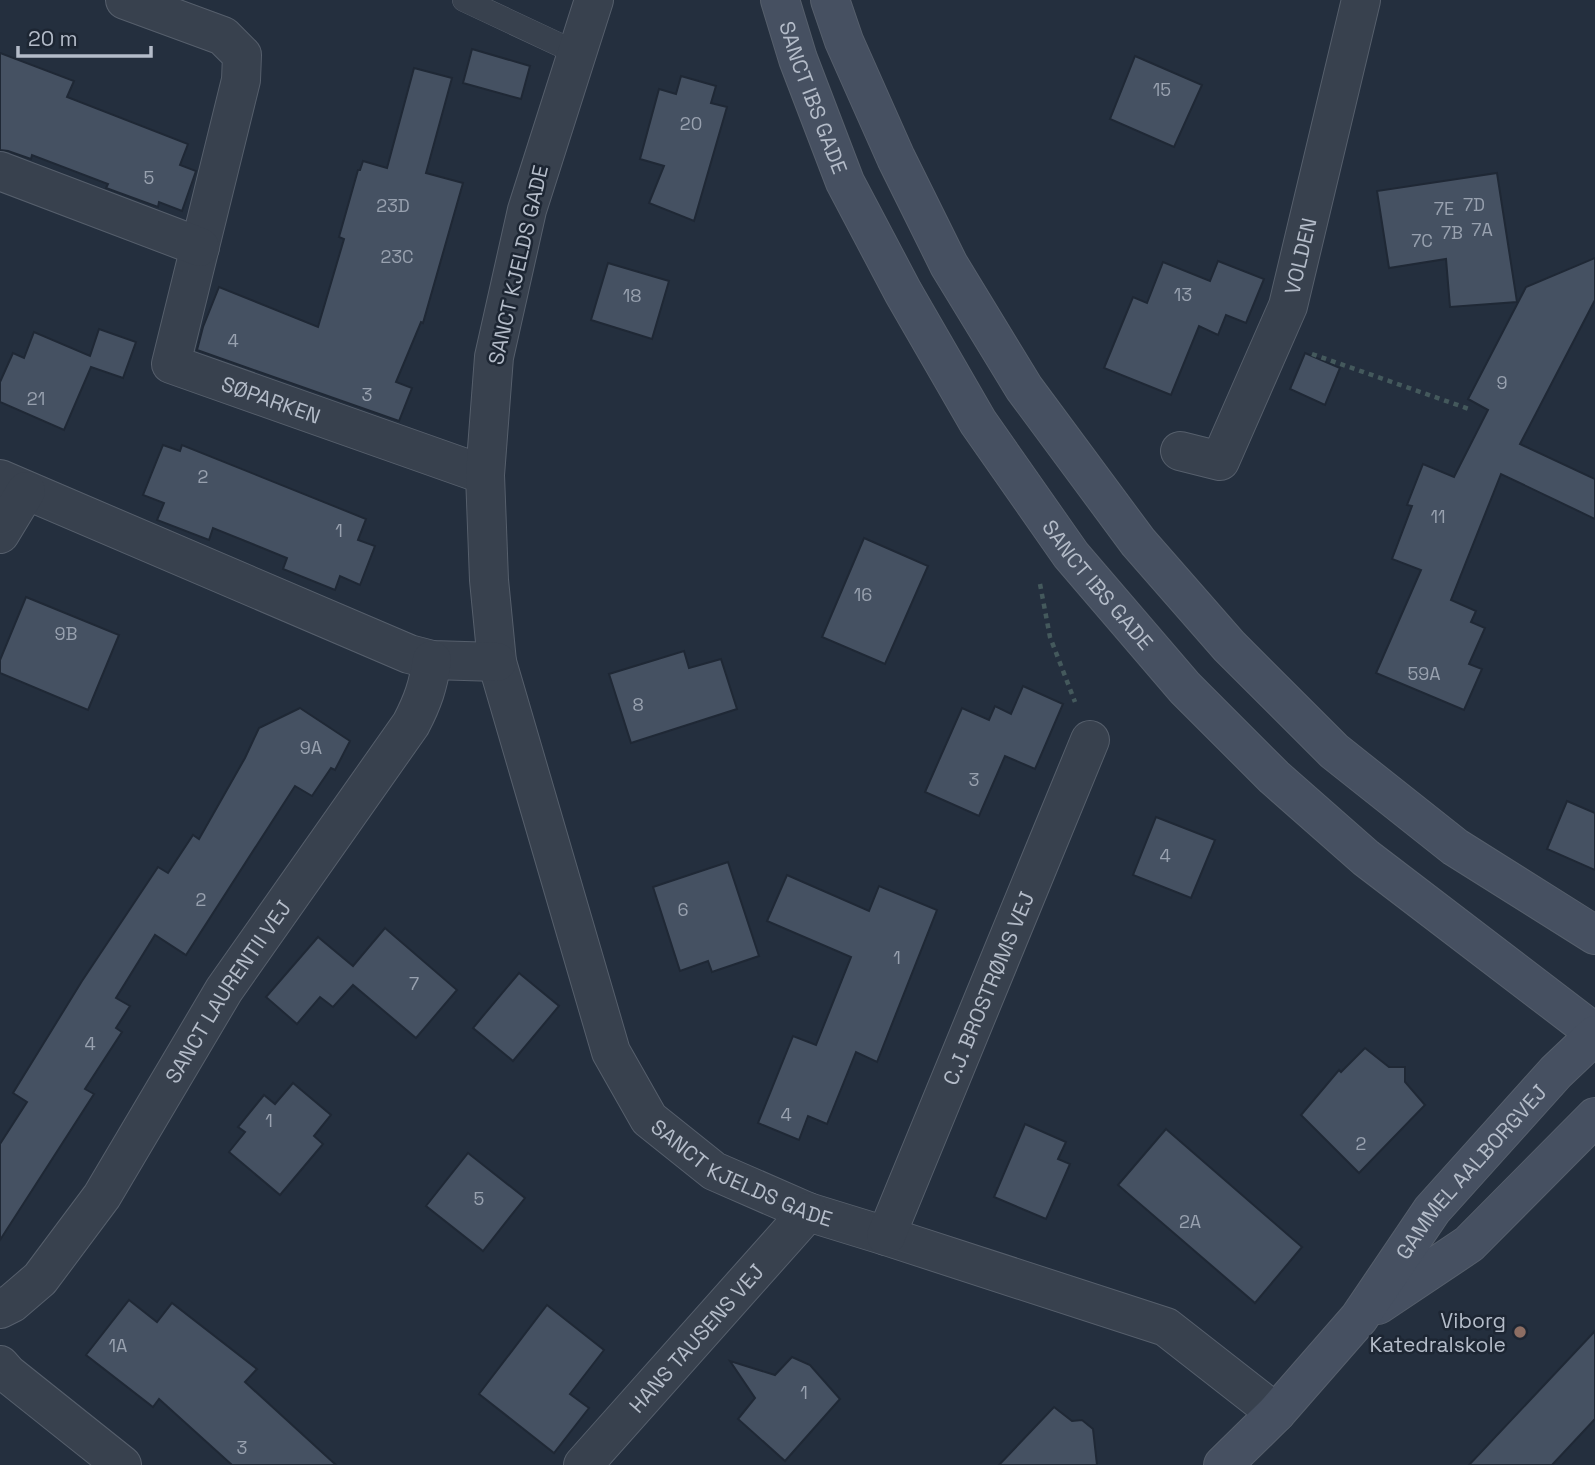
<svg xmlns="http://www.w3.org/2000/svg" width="1595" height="1465" font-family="'Space Grotesk',sans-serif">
	<rect width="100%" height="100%" fill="#242f3e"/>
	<g fill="#455162" stroke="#1f2835" stroke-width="2">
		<polygon points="472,49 530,66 521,99 463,83"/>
		<polygon points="0,53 74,81 67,97 188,144 180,165 196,171 182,211 159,202 158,207 106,188 108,184 32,155 31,159 8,151 0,150"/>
		<polygon points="1135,56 1202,85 1174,147 1110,119"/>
		<polygon points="414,68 452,78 426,173 463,183 423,323 421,322 396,382 412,388 399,421 197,350 203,327 219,287 318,327 344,239 339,237 358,170 360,170 363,161 387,168"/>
		<polygon points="681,76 716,86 711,103 727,107 694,221 649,203 664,166 640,159 659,89 676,94"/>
		<polygon points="1497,173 1517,302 1450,307 1446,259 1389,268 1377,191"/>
		<polygon points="1595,258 1595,300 1520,444 1595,479 1595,519 1501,474 1451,600 1476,611 1471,622 1485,628 1469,664 1482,669 1464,710 1376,673 1421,570 1392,559 1412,506 1407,505 1423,464 1454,477 1488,410 1468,399 1526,287"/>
		<polygon points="1218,261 1264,279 1246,323 1226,315 1218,335 1199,326 1171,395 1104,368 1133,297 1147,303 1163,262 1210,281"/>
		<polygon points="608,263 669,281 652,339 591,320"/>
		<polygon points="99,329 136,342 123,378 91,367 64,430 0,402 0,382 13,353 24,358 34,332 90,356"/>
		<polygon points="1305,353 1340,368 1325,405 1290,389"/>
		<polygon points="163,445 180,451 182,445 366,519 358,540 375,546 360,585 340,576 335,590 283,569 287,558 213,528 209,540 157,520 164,503 143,495"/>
		<polygon points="864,538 928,566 885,664 822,637"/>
		<polygon points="26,597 119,635 88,710 0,673 0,660"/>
		<polygon points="684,651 689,668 721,659 737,709 631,743 609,674"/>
		<polygon points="1023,686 1063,704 1035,769 1005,756 979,816 925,792 962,708 989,720 995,706 1011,714"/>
		<polygon points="300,708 350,741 335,770 331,768 312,796 295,786 186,955 155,935 116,998 130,1006 116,1028 122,1032 85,1089 94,1094 0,1240 0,1144 27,1102 13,1093 82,981 158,867 168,873 193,835 199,839 245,758 259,728"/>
		<polygon points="1567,801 1595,813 1595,870 1547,849"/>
		<polygon points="1156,817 1215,840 1191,898 1133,875"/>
		<polygon points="728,862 759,956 712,972 708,961 680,971 653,887"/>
		<polygon points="787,875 869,911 879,886 937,910 877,1062 856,1052 827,1124 808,1116 799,1140 758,1123 793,1036 816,1045 851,957 767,921"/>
		<polygon points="385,928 457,990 416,1038 353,985 333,1007 320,997 297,1024 266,997 318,937 353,966"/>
		<polygon points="519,973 559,1006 513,1061 473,1028"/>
		<polygon points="1365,1048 1389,1067 1405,1067 1405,1082 1425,1105 1359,1173 1301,1115 1339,1070 1341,1072"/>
		<polygon points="293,1083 331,1115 314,1136 323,1144 280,1195 229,1152 245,1132 238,1127 264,1095 275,1104"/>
		<polygon points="1025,1124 1066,1142 1058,1159 1070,1164 1046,1219 994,1197"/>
		<polygon points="1166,1129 1302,1247 1255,1303 1118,1185"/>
		<polygon points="468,1153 525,1198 483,1251 426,1206"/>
		<polygon points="129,1300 157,1322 172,1303 257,1369 245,1382 336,1465 232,1465 159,1399 153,1407 86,1355"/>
		<polygon points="547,1305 604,1350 570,1394 589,1408 554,1453 479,1394"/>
		<polygon points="1595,1331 1595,1419 1552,1465 1469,1465"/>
		<polygon points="792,1357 810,1365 840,1399 785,1461 738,1419 755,1398 730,1361 775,1375"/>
		<polygon points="1054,1407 1072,1421 1082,1420 1093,1429 1097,1465 999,1465"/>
	</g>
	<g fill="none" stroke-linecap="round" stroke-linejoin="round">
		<g stroke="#565f6c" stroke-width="24">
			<polyline id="lane" points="464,0 577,53"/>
		</g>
		<g stroke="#565f6c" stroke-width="40">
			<g id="street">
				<path id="s1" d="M125,0L223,36L242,55L241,80L171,364L485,475"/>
				<path id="s2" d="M594,0L527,210L494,357L485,475L489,580L497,662L611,1052L649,1119L714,1171L808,1212L886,1236L1166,1327L1276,1413"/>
				<polyline points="0,171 200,247"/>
				<path id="s3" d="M1180,451L1220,461L1288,306L1361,0"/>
				<polyline points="0,479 409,654 432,660 497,662"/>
				<polyline points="0,534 26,491"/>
				<path id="s4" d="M886,1236L1090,740"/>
				<path id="s5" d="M0,1309L12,1303L40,1279L102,1196L224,990L411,724C423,701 428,686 432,660"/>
				<polyline points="0,1365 8,1374 122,1465"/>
				<path id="s6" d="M583,1465L808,1212"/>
			</g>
		</g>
		<g stroke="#565f6c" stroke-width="40">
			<g id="secondary">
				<path id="s7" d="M780,0L798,59L845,182L903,292L978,422L1071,555L1185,688L1274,777L1366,858L1595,1033"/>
				<polyline points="830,0 844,41 896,158 949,265 1024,388 1138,542 1229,646 1334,751 1455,847 1595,935"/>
				<polyline points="1378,1305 1469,1244 1595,1117"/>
				<path id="s8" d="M1223,1465L1276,1413L1359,1318L1432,1210L1556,1072L1595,1035"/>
			</g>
		</g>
		<g stroke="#44595c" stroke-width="4.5" stroke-dasharray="5 5" stroke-linecap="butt">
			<polyline points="1312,354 1469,409"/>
			<polyline points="1040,584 1050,637 1075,702"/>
		</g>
		<use href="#lane" stroke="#38414e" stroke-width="23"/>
		<use href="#street" stroke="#38414e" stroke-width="38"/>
		<use href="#secondary" stroke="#465061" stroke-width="38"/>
	</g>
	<circle fill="#8d6e63" stroke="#1d2633" stroke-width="2.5" cx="1520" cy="1332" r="7"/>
	<g text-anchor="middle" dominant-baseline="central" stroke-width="5" stroke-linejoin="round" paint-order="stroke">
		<g font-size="18" fill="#98a1af">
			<text x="1162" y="89">15</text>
			<text x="691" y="123">20</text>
			<text x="149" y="177">5</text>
			<text x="1474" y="204">7D</text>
			<text x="393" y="205">23D</text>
			<text x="1444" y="208">7E</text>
			<text x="1482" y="229">7A</text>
			<text x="1452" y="232">7B</text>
			<text x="1422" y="240">7C</text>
			<text x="397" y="256">23C</text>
			<text x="1183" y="294">13</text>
			<text x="632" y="295">18</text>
			<text x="233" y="340">4</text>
			<text x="1502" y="382">9</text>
			<text x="367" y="394">3</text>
			<text x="36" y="398">21</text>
			<text x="203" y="476">2</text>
			<text x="1438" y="516">11</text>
			<text x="339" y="530">1</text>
			<text x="863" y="594">16</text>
			<text x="66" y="633">9B</text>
			<text x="1424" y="673">59A</text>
			<text x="638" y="704">8</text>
			<text x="311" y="747">9A</text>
			<text x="974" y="779">3</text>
			<text x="1165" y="855">4</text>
			<text x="201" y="899">2</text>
			<text x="683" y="909">6</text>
			<text x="897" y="957">1</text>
			<text x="414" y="983">7</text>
			<text x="90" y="1043">4</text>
			<text x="786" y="1114">4</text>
			<text x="269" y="1120">1</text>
			<text x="1361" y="1143">2</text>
			<text x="479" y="1198">5</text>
			<text x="1190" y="1221">2A</text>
			<text x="118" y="1345">1A</text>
			<text x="804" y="1392">1</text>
			<text x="242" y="1447">3</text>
		</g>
		<g font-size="21" fill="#b4bcc9" stroke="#1d2633">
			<text stroke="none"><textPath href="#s7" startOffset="103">SANCT IBS GADE</textPath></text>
			<text stroke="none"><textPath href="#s3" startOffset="262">VOLDEN</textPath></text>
			<text transform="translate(518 265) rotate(-77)">SANCT KJELDS GADE</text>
			<text stroke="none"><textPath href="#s1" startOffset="555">SØPARKEN</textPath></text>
			<text stroke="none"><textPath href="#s7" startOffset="670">SANCT IBS GADE</textPath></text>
			<text stroke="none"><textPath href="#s4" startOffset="268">C.J. BROSTRØMS VEJ</textPath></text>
			<text stroke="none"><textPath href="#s5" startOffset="394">SANCT LAURENTII VEJ</textPath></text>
			<text stroke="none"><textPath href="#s2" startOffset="1269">SANCT KJELDS GADE</textPath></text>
			<text stroke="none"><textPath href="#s8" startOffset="385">GAMMEL AALBORGVEJ</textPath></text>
			<text stroke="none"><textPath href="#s6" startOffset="170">HANS TAUSENS VEJ</textPath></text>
		</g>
		<g font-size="21" fill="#b4bcc9" stroke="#1d2633" text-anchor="end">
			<text x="1506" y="1320">Viborg<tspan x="1506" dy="24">Katedralskole</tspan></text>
		</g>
	</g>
	<path d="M18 46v10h133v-10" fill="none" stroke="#b4bcc9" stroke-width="3.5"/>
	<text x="28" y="46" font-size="21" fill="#b4bcc9" stroke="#1d2633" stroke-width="5" paint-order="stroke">20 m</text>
</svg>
